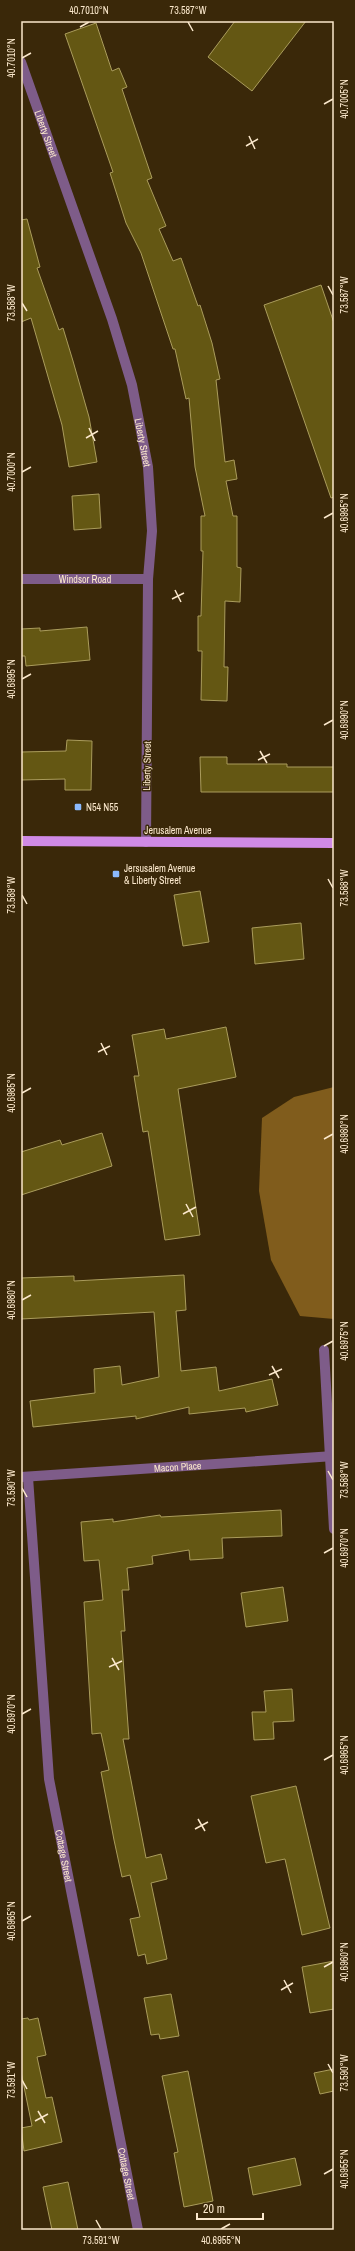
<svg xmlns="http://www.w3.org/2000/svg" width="355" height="2251" font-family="'Archivo Narrow',sans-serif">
	<rect width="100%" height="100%" fill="#3a2809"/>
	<polygon fill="#805c1c" points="334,1087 334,1319 300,1316 271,1260 259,1191 262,1118 294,1097"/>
	<g fill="#645713" stroke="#aa9c5c">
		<polygon points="235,21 306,21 252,91 208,57"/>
		<polygon points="96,23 112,71 119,68 127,87 122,89 152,178 147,180 166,226 159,229 173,261 181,258 198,306 200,305 212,343 220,379 216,380 225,462 234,460 237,479 226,481 233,516 237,516 237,567 241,568 240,602 225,601 224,667 228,667 227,701 201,700 202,651 198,651 198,616 201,616 203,551 201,551 201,516 205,516 195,467 189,398 186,399 175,349 173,349 141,253 126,223 110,173 113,172 65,34"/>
		<polygon points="27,219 40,267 37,268 59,330 63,328 73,361 89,417 97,462 69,467 62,425 31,318 21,322 21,220"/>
		<polygon points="321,285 334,323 334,497 331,498 264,305"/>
		<polygon points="99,494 101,528 74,530 72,496"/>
		<polygon points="87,627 90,660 26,666 25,656 21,656 21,629 40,628 40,631"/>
		<polygon points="67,740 92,741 91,790 65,790 65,779 21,780 21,752 66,751"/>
		<polygon points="200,757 227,757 227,764 287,764 287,767 334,767 334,792 201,792"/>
		<polygon points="200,891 209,942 183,946 174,895"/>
		<polygon points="301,923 304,959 255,964 252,928"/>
		<polygon points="226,1027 236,1077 178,1089 200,1235 165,1240 148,1131 143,1132 134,1076 139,1076 132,1035 164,1029 166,1039"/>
		<polygon points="102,1133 112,1166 21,1195 21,1152 60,1140 62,1145"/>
		<polygon points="184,1275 186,1310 176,1311 181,1371 216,1367 219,1391 272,1379 278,1405 246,1412 245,1408 189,1414 189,1407 136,1419 136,1416 33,1427 30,1401 95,1393 94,1369 120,1366 122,1385 159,1377 154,1312 21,1319 21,1278 74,1276 74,1281"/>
		<polygon points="281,1510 282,1536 222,1538 223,1558 190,1560 189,1550 152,1556 153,1564 127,1568 129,1590 122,1590 125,1631 121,1631 129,1739 123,1739 146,1858 161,1854 167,1879 151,1883 167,1959 147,1964 145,1954 138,1956 130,1919 140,1917 130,1875 122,1877 114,1840 101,1772 109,1770 101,1733 92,1734 84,1602 103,1600 99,1560 84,1561 81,1522 113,1519 113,1522 160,1515 161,1517"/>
		<polygon points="283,1587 288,1621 246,1627 241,1593"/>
		<polygon points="292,1689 294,1721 273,1722 274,1739 254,1740 252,1712 266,1712 264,1691"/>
		<polygon points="296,1786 330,1928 302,1935 285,1859 266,1863 251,1796"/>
		<polygon points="334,1961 334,2009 310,2013 302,1967"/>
		<polygon points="171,1994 179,2036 160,2039 159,2034 151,2035 144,1998"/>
		<polygon points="28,2018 29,2020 38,2018 46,2055 37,2057 46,2098 52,2097 62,2142 24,2151 21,2128 32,2126 21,2072 21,2019"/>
		<polygon points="334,2069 334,2091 320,2094 314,2073"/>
		<polygon points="188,2071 213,2201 184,2207 174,2153 178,2152 162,2076"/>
		<polygon points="295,2158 301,2185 253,2195 248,2168"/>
		<polygon points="68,2182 78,2230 52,2230 43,2187"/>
	</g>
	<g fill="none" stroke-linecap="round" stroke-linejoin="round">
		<g stroke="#7e5c89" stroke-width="10">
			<path id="s1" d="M21,62L112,319L132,385L148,467L152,531L148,579L146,842"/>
			<path id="s2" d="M21,579H148"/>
			<polyline points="324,1350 334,1529"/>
			<path id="s3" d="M21,1477L334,1456"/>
			<path id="s4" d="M28,1477L49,1779L138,2230"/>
		</g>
		<polyline stroke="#d08ae6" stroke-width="10" points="21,841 334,843"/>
	</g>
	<path fill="none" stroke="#fbe8cc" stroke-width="1.5" d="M188,22L193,31M80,27L89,22M22,58L31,53M324,104L333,99M249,136L255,149M246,146L258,139M328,286L333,295M22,303L27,311M89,428L95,441M86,438L98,431M22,472L31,467M324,518L333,513M175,590L181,602M172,599L184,593M22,679L31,674M324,725L333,720M260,751L267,763M258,760L270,754M328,879L333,888M22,895L27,904M101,1043L107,1055M98,1052L110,1046M22,1093L31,1088M324,1139L333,1134M186,1204L193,1217M183,1214L196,1207M22,1300L31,1295M324,1346L333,1341M272,1366L279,1378M269,1375L282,1369M328,1471L333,1480M22,1488L27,1497M324,1553L333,1548M112,1658L119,1670M109,1667L122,1661M22,1714L31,1709M324,1760L333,1755M198,1819L205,1831M195,1829L208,1822M22,1921L31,1916M324,1967L333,1962M284,1980L291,1993M281,1990L293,1983M328,2064L333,2073M22,2080L27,2089M38,2111L45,2123M35,2121L48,2114M324,2174L333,2169M96,2220L101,2229M221,2229L230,2224"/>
	<g fill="#8bb9fc" stroke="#3a2809" stroke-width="1.5">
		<rect x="74" y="803" width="8" height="8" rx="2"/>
		<rect x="112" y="870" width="8" height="8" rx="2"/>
	</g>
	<g text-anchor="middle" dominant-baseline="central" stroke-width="3" stroke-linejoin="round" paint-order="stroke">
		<g font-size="10" fill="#fbe8cc" stroke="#3a2809">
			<text stroke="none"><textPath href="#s1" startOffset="76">Liberty Street</textPath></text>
			<text stroke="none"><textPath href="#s1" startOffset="400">Liberty Street</textPath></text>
			<text stroke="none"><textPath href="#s2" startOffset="64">Windsor Road</textPath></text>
			<text transform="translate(147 766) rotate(-89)">Liberty Street</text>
			<text x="178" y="830">Jerusalem Avenue</text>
			<text stroke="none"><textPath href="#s3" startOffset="157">Macon Place</textPath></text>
			<text stroke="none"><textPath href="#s4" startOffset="381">Cottage Street</textPath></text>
			<text stroke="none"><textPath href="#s4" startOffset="705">Cottage Street</textPath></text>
		</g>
		<g font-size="10" fill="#fbe8cc" stroke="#3a2809" text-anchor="start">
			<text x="86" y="807">N54 N55</text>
			<text x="124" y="868">Jersusalem Avenue<tspan x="124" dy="12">&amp; Liberty Street</tspan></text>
		</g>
	</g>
	<rect width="355" height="2251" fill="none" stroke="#3a2809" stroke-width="44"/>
	<path d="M197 2213v6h66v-6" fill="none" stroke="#fbe8cc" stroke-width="2"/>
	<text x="203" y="2213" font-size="12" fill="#fbe8cc" stroke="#3a2809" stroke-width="3" paint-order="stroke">20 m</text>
	<rect x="22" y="22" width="311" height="2207" fill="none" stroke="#fbe8cc" stroke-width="1.5"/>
	<g font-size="10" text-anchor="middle" fill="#fbe8cc">
		<text x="89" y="14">40.7010°N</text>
		<text x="188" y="14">73.587°W</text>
		<text transform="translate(11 58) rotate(-90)" y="4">40.7010°N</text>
		<text transform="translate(344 99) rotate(-90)" y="4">40.7005°N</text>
		<text transform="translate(344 295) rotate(-90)" y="4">73.587°W</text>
		<text transform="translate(11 303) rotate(-90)" y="4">73.588°W</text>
		<text transform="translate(11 472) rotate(-90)" y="4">40.7000°N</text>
		<text transform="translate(344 513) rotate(-90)" y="4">40.6995°N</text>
		<text transform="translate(11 679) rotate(-90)" y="4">40.6995°N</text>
		<text transform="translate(344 720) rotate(-90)" y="4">40.6990°N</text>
		<text transform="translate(344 888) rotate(-90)" y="4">73.588°W</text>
		<text transform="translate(11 895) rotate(-90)" y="4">73.589°W</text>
		<text transform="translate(11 1093) rotate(-90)" y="4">40.6985°N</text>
		<text transform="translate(344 1134) rotate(-90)" y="4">40.6980°N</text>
		<text transform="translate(11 1300) rotate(-90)" y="4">40.6980°N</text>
		<text transform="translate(344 1341) rotate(-90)" y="4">40.6975°N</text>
		<text transform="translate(344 1480) rotate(-90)" y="4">73.589°W</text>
		<text transform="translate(11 1488) rotate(-90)" y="4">73.590°W</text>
		<text transform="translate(344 1548) rotate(-90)" y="4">40.6970°N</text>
		<text transform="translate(11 1714) rotate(-90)" y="4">40.6970°N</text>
		<text transform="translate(344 1755) rotate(-90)" y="4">40.6965°N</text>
		<text transform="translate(11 1921) rotate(-90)" y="4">40.6965°N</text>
		<text transform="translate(344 1962) rotate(-90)" y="4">40.6960°N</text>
		<text transform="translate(344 2073) rotate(-90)" y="4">73.590°W</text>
		<text transform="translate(11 2080) rotate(-90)" y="4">73.591°W</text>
		<text transform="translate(344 2169) rotate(-90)" y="4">40.6955°N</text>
		<text x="101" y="2244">73.591°W</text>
		<text x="221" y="2244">40.6955°N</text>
	</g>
</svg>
